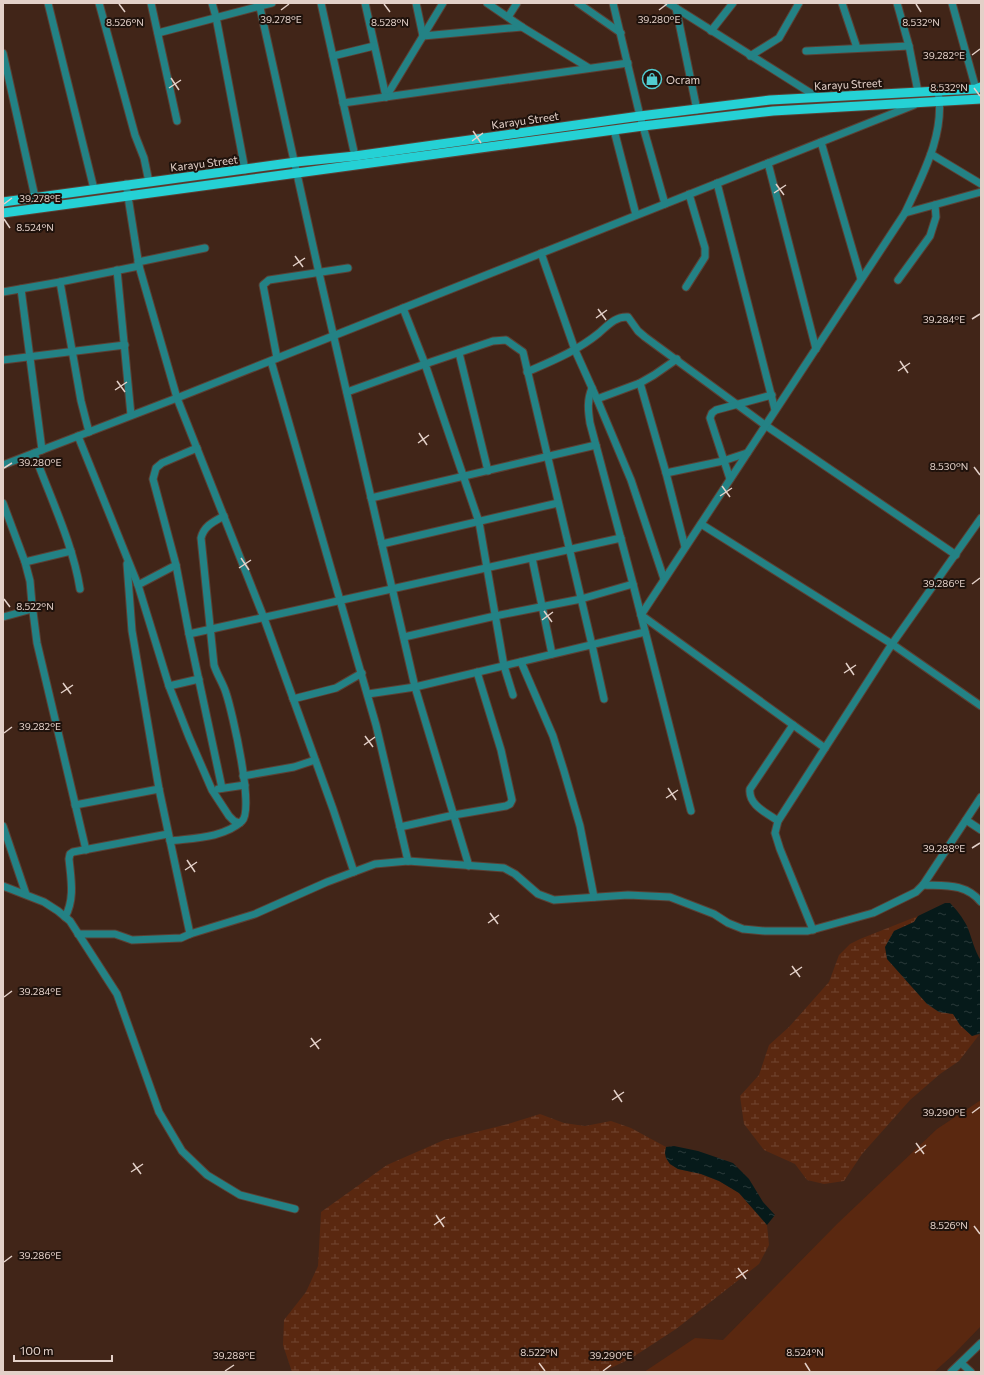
<svg xmlns="http://www.w3.org/2000/svg" width="984" height="1375" font-family="Commissioner,sans-serif">
	<defs>
		<pattern id="wetland-marsh" width="20" height="14" patternUnits="userSpaceOnUse"><rect width="20" height="14" fill="#5a2810"/><path d="M1 5h8M5 5V1M11 12h8M15 12V8" fill="none" stroke="#724631"/></pattern>
		<pattern id="water-ripples" width="26" height="14" patternUnits="userSpaceOnUse"><rect width="26" height="14" fill="#061a1a"/><path d="M2 4q2-2 4 0t4 0M15 11q2-2 4 0t4 0" fill="none" stroke="#2a3a3a"/></pattern>
	</defs>
	<rect width="100%" height="100%" fill="#412518"/>
	<polygon fill="#5a2810" points="981,1100 981,1326 954,1354 934,1372 644,1372 695,1338 723,1340 837,1224 937,1129"/>
	<g fill="url(#wetland-marsh)">
		<polygon points="918,916 914,922 894,931 939,1012 953,1014 960,1025 972,1036 979,1035 959,1061 940,1074 910,1100 862,1154 844,1181 824,1184 807,1180 795,1164 764,1150 744,1124 740,1096 759,1075 769,1045 789,1027 829,982 839,955 850,944 860,939"/>
		<polygon points="540,1114 564,1123 585,1126 611,1121 631,1128 666,1147 665,1153 666,1158 670,1164 678,1169 701,1174 719,1181 739,1193 767,1225 769,1245 759,1264 676,1329 630,1359 602,1372 292,1372 283,1345 284,1320 306,1292 318,1266 321,1212 387,1165 444,1140 508,1124"/>
	</g>
	<g fill="url(#water-ripples)">
		<path d="M945,903H950C956,909 963,918 967,926C972,938 974,950 981,961V1033L972,1036L960,1025L953,1014L939,1012L927,1004L887,959L885,947L894,931L914,922L918,916Z"/>
		<polygon points="674,1146 698,1151 733,1163 749,1179 763,1202 775,1215 767,1225 739,1193 719,1181 701,1174 678,1169 670,1164 666,1158 665,1153 666,1147"/>
	</g>
	<g fill="none" stroke-linecap="round" stroke-linejoin="round">
		<g stroke="#5b4034" stroke-width="9">
			<g id="minor">
				<polyline points="48,3 94,189"/>
				<polyline points="99,3 135,135 144,158 149,182"/>
				<polyline points="151,3 177,121"/>
				<polyline points="212,3 216,17 245,170"/>
				<polyline points="259,3 319,273 415,687 469,866"/>
				<polyline points="321,3 355,156"/>
				<polyline points="365,3 386,97"/>
				<polyline points="416,3 423,36 522,27"/>
				<polyline points="487,3 522,27 589,68"/>
				<polyline points="578,3 621,33"/>
				<polyline points="613,3 640,116 665,204"/>
				<polyline points="668,3 817,97"/>
				<polyline points="842,3 857,48"/>
				<polyline points="897,3 909,46 918,92"/>
				<polyline points="952,3 976,89"/>
				<polyline points="676,8 697,110"/>
				<polyline points="508,17 517,3"/>
				<polyline points="711,31 733,3"/>
				<polyline points="158,33 272,3"/>
				<polyline points="806,51 909,46"/>
				<polyline points="3,53 35,197"/>
				<polyline points="333,56 374,46"/>
				<polyline points="750,56 779,38 799,3"/>
				<polyline points="386,97 443,3"/>
				<polyline points="343,103 628,63"/>
				<polyline points="614,130 636,215"/>
				<polyline points="821,142 861,279"/>
				<polyline points="931,154 981,184"/>
				<polyline points="768,163 816,349"/>
				<polyline points="717,183 775,410"/>
				<polyline points="126,184 139,266 177,398 264,618 333,809 354,872"/>
				<polyline points="905,213 981,192"/>
				<polyline points="541,253 575,350 597,399 631,480 664,579"/>
				<polyline points="138,262 205,248"/>
				<polyline points="117,270 131,415"/>
				<polyline points="898,280 930,236 936,217 935,205"/>
				<polyline points="60,282 81,401 89,432"/>
				<polyline points="686,287 705,257 705,248 689,194"/>
				<polyline points="21,289 42,450"/>
				<polyline points="3,292 60,282 139,266"/>
				<polyline points="403,308 425,364 479,522 504,666 513,695"/>
				<polyline points="459,353 488,471"/>
				<polyline points="277,358 263,285 269,280 348,268"/>
				<polyline points="3,360 125,345"/>
				<polyline points="271,361 376,725 408,861"/>
				<path d="M527,372C552,361 577,351 599,333C608,325 616,316 628,317L638,331L645,337L765,425L956,555"/>
				<polyline points="640,383 666,473 685,547"/>
				<path d="M592,388C587,400 588,410 590,423L633,584L691,811"/>
				<polyline points="347,392 425,364 493,341 506,340 523,352 592,645 604,699"/>
				<polyline points="597,399 640,383 654,375 677,359"/>
				<polyline points="78,436 138,585 169,686 189,737 212,790 229,816 234,821 240,823"/>
				<polyline points="197,448 162,463 156,468 153,479 176,565 189,634 222,788"/>
				<path d="M34,453C50,497 73,544 80,589"/>
				<polyline points="3,465 177,398 914,105"/>
				<polyline points="666,473 723,461 747,453"/>
				<polyline points="730,479 710,418 712,413 716,410 772,395"/>
				<polyline points="371,498 596,445"/>
				<polyline points="3,503 25,562 30,581 32,604 37,643 86,850"/>
				<polyline points="701,524 892,644 981,706"/>
				<polyline points="382,544 558,503"/>
				<polyline points="532,558 552,654"/>
				<polyline points="25,562 71,551"/>
				<polyline points="127,564 132,631 159,789 190,934"/>
				<polyline points="138,585 176,565"/>
				<polyline points="3,617 32,609"/>
				<polyline points="189,634 621,538"/>
				<polyline points="404,637 495,616 581,599 633,584"/>
				<polyline points="521,662 553,736 564,771 580,826 594,897"/>
				<polyline points="169,686 199,679"/>
				<polyline points="368,694 415,687 645,632"/>
				<polyline points="293,699 336,688 362,673"/>
				<path d="M825,748L641,615L905,213C922,176 946,133 938,91"/>
				<polyline points="243,776 294,767 315,760"/>
				<polyline points="218,789 245,785"/>
				<polyline points="75,805 159,789"/>
				<polyline points="966,820 981,830"/>
				<path d="M778,821C767,813 748,805 750,789L793,725"/>
				<polyline points="3,826 26,894"/>
				<polyline points="400,827 454,815 506,806 510,804 512,800 501,750 477,672"/>
				<path d="M170,841C193,838 224,838 242,821C255,810 232,711 226,693C223,683 217,675 214,665L201,538C204,526 213,522 224,516"/>
				<path d="M923,885C945,886 965,883 981,902"/>
				<polyline points="3,886 44,902 58,911 70,921 117,994 159,1112 182,1151 207,1175 240,1195 295,1209"/>
				<path d="M65,917C75,899 71,879 69,859L70,854L73,852L168,834"/>
				<polyline points="813,930 780,849 775,833 778,821 892,644 981,518"/>
				<polyline points="78,934 115,934 132,940 181,938 190,934 255,914 327,882 375,864 408,861 504,868 515,874 538,894 554,900 628,895 670,897 714,914 728,923 743,929 765,931 808,931 873,913 916,892 923,885 981,797"/>
				<polyline points="961,1363 971,1372"/>
				<polyline points="951,1372 981,1343"/>
			</g>
		</g>
		<g stroke="#5b4034" stroke-width="11">
			<g id="major">
				<polyline points="3,202 296,162 355,156 640,116 770,100 976,89 981,87"/>
				<polyline points="3,213 643,126 773,111 981,99"/>
			</g>
		</g>
		<use href="#minor" stroke="#238285" stroke-width="7"/>
		<use href="#major" stroke="#25d1d5" stroke-width="9"/>
	</g>
	<path fill="none" stroke="#e3d0c8" stroke-width="1.5" d="M119,4L125,12M384,4L390,12M916,4L921,12M281,10L289,4M659,10L667,4M972,55L980,49M171,78L179,90M169,88L181,80M974,88L980,96M473,131L481,143M472,141L483,133M776,184L784,195M774,193L786,185M4,204L12,198M4,219L10,228M295,256L303,267M293,266L305,258M598,309L606,320M596,318L607,310M972,319L980,314M900,361L908,373M898,371L910,363M117,381L125,392M115,390L127,382M419,433L427,445M418,443L429,435M974,467L980,475M4,468L12,463M722,486L730,497M720,496L732,488M241,558L249,570M239,568L251,560M972,584L980,578M4,599L10,607M544,611L552,622M542,620L553,612M846,663L854,675M844,673L856,665M63,683L71,694M61,693L73,685M4,733L12,727M365,736L373,747M364,745L375,737M668,788L676,800M666,798L678,790M972,848L980,843M187,860L195,872M185,870L197,862M490,913L498,924M488,923L499,915M792,966L800,977M790,975L802,967M4,997L12,991M311,1038L319,1049M310,1047L321,1039M614,1090L622,1102M612,1100L624,1092M972,1113L980,1107M916,1143L924,1154M915,1153L926,1145M133,1163L141,1174M131,1172L143,1164M436,1215L444,1227M434,1225L445,1217M974,1226L980,1234M4,1262L12,1256M738,1268L746,1279M736,1278L748,1270M539,1363L545,1371M805,1363L810,1371M225,1371L234,1365M603,1371L611,1365"/>
	<defs>
		<g id="shop-ring" transform="scale(1)"><circle r="9.5" fill="#1f120c" stroke="#52ccd0" stroke-width="1.5"/><path d="M-5-2.5h2.3a2.7 3.5 0 0 1 5.4 0H5L5.5 6h-11ZM-1.5-2.5h3a1.5 2.3 0 0 0-3 0Z" fill="#52ccd0"/></g>
	</defs>
	<g fill-rule="evenodd">
		<use href="#shop-ring" x="652" y="79"/>
	</g>
	<g text-anchor="middle" dominant-baseline="central" stroke-width="4" stroke-linejoin="round" paint-order="stroke">
		<g font-size="11" fill="#e3d0c8" stroke="#1f120c" text-anchor="start">
			<text x="666" y="79">Ocram</text>
		</g>
		<g font-size="11" fill="#e3d0c8" stroke="#1f120c">
			<text transform="translate(848 84) rotate(-3)">Karayu Street</text>
			<text transform="translate(525 120) rotate(-8)">Karayu Street</text>
			<text transform="translate(204 163) rotate(-7)">Karayu Street</text>
		</g>
	</g>
	<g font-size="10" text-anchor="middle" fill="#e3d0c8" stroke="#1f120c" stroke-width="4" stroke-linejoin="round" paint-order="stroke">
		<text x="281" y="23">39.278°E</text>
		<text x="659" y="23">39.280°E</text>
		<text x="125" y="26">8.526°N</text>
		<text x="390" y="26">8.528°N</text>
		<text x="921" y="26">8.532°N</text>
		<text x="944" y="59">39.282°E</text>
		<text x="949" y="91">8.532°N</text>
		<text x="40" y="202">39.278°E</text>
		<text x="35" y="231">8.524°N</text>
		<text x="944" y="323">39.284°E</text>
		<text x="40" y="466">39.280°E</text>
		<text x="949" y="470">8.530°N</text>
		<text x="944" y="587">39.286°E</text>
		<text x="35" y="610">8.522°N</text>
		<text x="40" y="730">39.282°E</text>
		<text x="944" y="852">39.288°E</text>
		<text x="40" y="995">39.284°E</text>
		<text x="944" y="1116">39.290°E</text>
		<text x="949" y="1229">8.526°N</text>
		<text x="40" y="1259">39.286°E</text>
		<text x="539" y="1356">8.522°N</text>
		<text x="805" y="1356">8.524°N</text>
		<text x="234" y="1359">39.288°E</text>
		<text x="611" y="1359">39.290°E</text>
	</g>
	<rect width="984" height="1375" fill="none" stroke="#e3d0c8" stroke-width="8"/>
	<path d="M14 1355v6h98v-6" fill="none" stroke="#e3d0c8" stroke-width="2"/>
	<text x="20" y="1355" font-size="12" fill="#e3d0c8" stroke="#1f120c" stroke-width="3" paint-order="stroke">100 m</text>
</svg>
